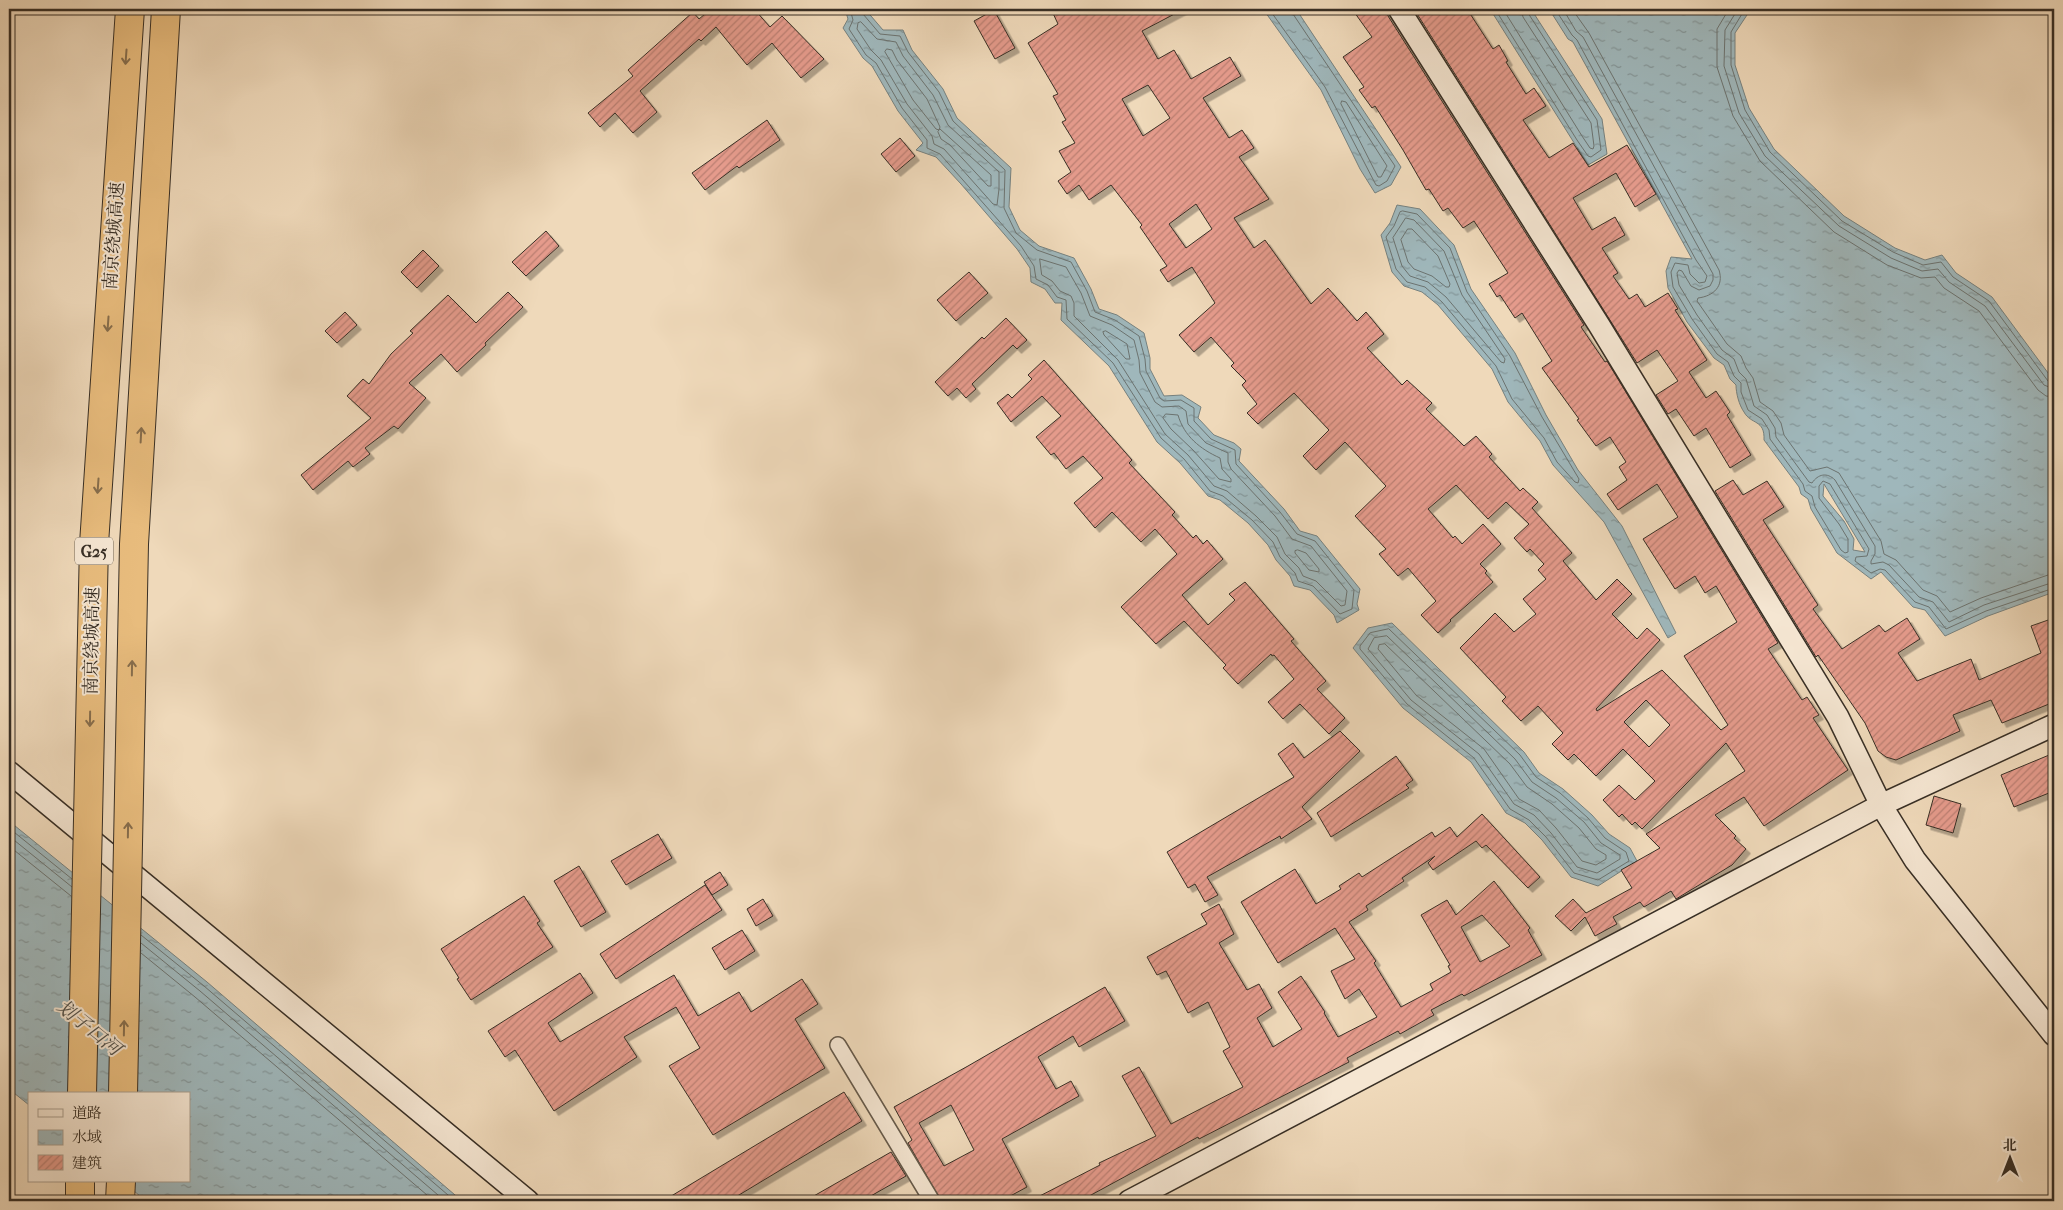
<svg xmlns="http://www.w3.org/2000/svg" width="2063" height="1210" font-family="'IM FELL French Canon','Noto Serif SC',serif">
	<defs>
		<pattern id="water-ripples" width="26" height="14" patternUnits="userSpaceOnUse" patternTransform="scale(1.25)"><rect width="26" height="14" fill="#9fb7bb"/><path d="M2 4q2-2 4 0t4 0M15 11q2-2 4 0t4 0" fill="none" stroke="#839598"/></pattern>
		<pattern id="building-hatch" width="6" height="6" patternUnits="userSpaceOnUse" patternTransform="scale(1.25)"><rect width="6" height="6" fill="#e59b8c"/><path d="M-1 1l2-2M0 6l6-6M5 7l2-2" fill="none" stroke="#bb7f72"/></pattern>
		<filter id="shadow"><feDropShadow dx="4.5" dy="4.5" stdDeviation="0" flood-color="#0004"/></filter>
	</defs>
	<rect width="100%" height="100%" fill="#efd9ba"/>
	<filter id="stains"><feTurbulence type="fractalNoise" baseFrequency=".004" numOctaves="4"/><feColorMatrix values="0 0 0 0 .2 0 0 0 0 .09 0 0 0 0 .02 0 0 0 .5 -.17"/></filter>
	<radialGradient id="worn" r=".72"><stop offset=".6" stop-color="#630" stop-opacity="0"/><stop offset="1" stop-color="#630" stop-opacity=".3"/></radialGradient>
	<g fill="url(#water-ripples)" stroke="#76817f" fill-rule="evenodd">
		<polygon points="839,9 865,9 883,30 903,30 912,50 943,89 957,118 1011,168 1009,207 1020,230 1039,246 1074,258 1091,289 1099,309 1117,315 1144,333 1150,358 1150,369 1164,396 1182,395 1201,407 1198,418 1214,435 1234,443 1241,449 1239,461 1284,509 1300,531 1317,536 1360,589 1357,604 1359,610 1337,623 1334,615 1310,590 1294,586 1290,576 1276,560 1268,545 1248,523 1220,500 1208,496 1180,463 1157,442 1109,366 1061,320 1062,303 1055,303 1045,289 1031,282 1030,268 1017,249 961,184 936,157 916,150 923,143 898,111 872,66 863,58 843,28 848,19 845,9"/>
		<polygon points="1263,9 1296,9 1401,167 1391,185 1375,193 1360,169 1321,90"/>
		<polygon points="1490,9 1531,9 1602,119 1607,154 1588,165"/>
		<path d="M1549,9H1751L1735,33V65L1749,108L1774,149L1844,216L1895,248L1925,260L1942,255L1956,273L1992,297L2054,381V592L1988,616L1945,636L1925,610L1913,607L1881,572L1871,579L1837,553L1811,509L1808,499L1801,494L1799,487L1764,440C1765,419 1751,425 1744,412C1739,405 1736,393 1736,385L1730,379L1724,365L1714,358L1687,322L1668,288L1666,271L1671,257L1692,259L1573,42L1568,39ZM1824,484L1865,552L1853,550L1854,539L1844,521L1823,496Z"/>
		<polygon points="1397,205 1420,209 1454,245 1471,289 1515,353 1546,415 1578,470 1622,526 1676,633 1668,638 1604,522 1553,465 1540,441 1508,402 1492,369 1438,305 1422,292 1404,286 1392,272 1381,235 1390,223"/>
		<polygon points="1392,623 1524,752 1539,773 1563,789 1592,815 1609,834 1630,848 1637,861 1598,886 1571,877 1542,840 1525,823 1506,813 1471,762 1403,708 1353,648 1368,628"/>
		<polygon points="9,821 207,982 462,1201 146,1201 122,1181 189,1181 189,1094 29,1094 29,1105 9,1089"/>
	</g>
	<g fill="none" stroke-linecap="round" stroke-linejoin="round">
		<g stroke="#6c7370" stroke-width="1">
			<polyline points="850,9 853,20 849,29 866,55 876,63 902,108 927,140 927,148 940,154 1021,246 1034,266 1036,279 1048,285 1057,297 1066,300 1067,319 1113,363 1161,438 1184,459 1210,491 1223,496 1252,520 1273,542 1280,557 1295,573 1298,581 1313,586 1340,614 1352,609 1354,590 1315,541 1297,534 1280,512 1236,464 1235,450 1211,439 1194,421 1194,408 1181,400 1164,401 1160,398 1146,371 1145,359 1139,336 1115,320 1095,312 1087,291 1071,262 1037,250 1016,233 1004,208 1005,170 953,121 939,92 908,52 900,36 880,34 863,14 862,9"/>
			<polyline points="1269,9 1325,87 1376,185 1379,186 1387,181 1395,166 1293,14 1292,9"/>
			<polyline points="1495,9 1577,140 1588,156 1591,157 1601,150 1597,120 1528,13 1527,9"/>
			<polyline points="1503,9 1582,136 1590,148 1593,149 1594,146 1591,123 1523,17 1521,9"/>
			<polyline points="1555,9 1572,35 1577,40 1696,260 1707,276 1705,282 1699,283 1690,274 1688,265 1675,263 1671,272 1673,287 1692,319 1717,354 1728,362 1734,376 1741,383 1741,392 1748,410 1762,419 1769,430 1770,439 1803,484 1805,491 1812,496 1815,507 1841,550 1845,553 1848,552 1848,539 1839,524 1819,498 1819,486 1823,481 1830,484 1869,549 1867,556 1856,557 1855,561 1871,573 1880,569 1885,570 1915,602 1929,607 1946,629 1986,611 2054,588"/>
			<path d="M1563,9L1576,31L1583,37L1713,274V280L1710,286L1699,290L1691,286L1682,271L1679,270L1677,273L1679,285L1697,315L1722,350L1734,359L1739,372L1746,379L1754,406L1767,415L1775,428L1776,437L1809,482L1812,483C1818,474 1827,472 1835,480L1875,546V554L1871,561V564L1883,562L1889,565L1919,597L1933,602L1949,622L1984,605L2054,582"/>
			<path d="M1572,9L1589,33L1719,270C1724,286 1714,296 1698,298L1697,301L1727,344L1741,356L1746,368L1753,378L1760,402L1773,411L1781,423L1784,435L1810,471L1827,467L1839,473L1881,541L1884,554L1896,560L1923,590L1937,596L1950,612L1981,598L2048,575L2054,574"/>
			<polyline points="1729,9 1717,29 1717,67 1733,116 1760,161 1834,232 1887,265 1921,278 1935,277 1944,288 1979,311 2038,390 2046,396 2054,397"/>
			<polyline points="1738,9 1725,30 1724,66 1739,113 1765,156 1839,226 1891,258 1922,271 1938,269 1949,282 1985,306 2044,385 2054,389"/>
			<polyline points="1745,9 1731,32 1731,65 1745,110 1770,152 1842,221 1893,252 1923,265 1941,262 1953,277 1989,301 2048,381 2054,383"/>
			<polygon points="861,22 877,39 896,42 903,56 933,95 948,125 999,172 999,189 997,205 993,204 944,149 934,144 932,136 907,104 881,60 871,50 857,29 858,23"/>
			<polygon points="887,49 892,50 897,60 927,99 940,127 939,130 936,129 913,100 885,52"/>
			<polygon points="1342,101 1346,102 1387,166 1381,177 1378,177 1341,104"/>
			<polygon points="940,129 991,175 991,186 988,186 950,145 941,139 938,132"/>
			<polygon points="1403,211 1417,214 1450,248 1467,292 1510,356 1542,417 1579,479 1578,483 1575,482 1557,462 1544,438 1512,399 1496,366 1442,302 1425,287 1407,282 1396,269 1386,237 1394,226 1400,212"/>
			<polygon points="1406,218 1414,220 1444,251 1462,295 1505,359 1504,363 1501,362 1446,297 1428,282 1410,276 1402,266 1393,238"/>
			<polygon points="1408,229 1412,229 1438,256 1450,284 1449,287 1446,287 1432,276 1414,269 1408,262 1401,240"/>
			<polygon points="1040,259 1066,267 1081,293 1090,316 1112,325 1134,340 1139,360 1140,373 1155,402 1162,407 1179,406 1186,411 1188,424 1206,443 1228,453 1228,462 1231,469 1275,516 1292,539 1311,546 1347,591 1345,605 1341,606 1316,581 1303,576 1299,568 1285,554 1277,537 1256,516 1227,491 1214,486 1188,455 1165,434 1118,360 1074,316 1074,303 1071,296 1060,291 1052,281 1042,275"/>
			<polygon points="1106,331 1127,344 1130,359 1126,359 1104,335 1103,332"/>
			<path d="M1166,414L1178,415C1184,436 1200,449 1220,458L1222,469L1231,479V482L1219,479L1193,450L1171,429L1163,418Z"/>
			<polygon points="1298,550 1306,553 1319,569 1319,572 1309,570 1295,553 1295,551"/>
			<polygon points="1389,629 1520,755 1536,777 1560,793 1588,818 1605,838 1626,852 1629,861 1598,880 1574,873 1546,837 1529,820 1510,809 1474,758 1407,704 1360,649 1360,646 1370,633"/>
			<polygon points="1387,636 1515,759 1532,782 1556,798 1584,822 1601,843 1620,855 1620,859 1597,873 1577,867 1551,833 1534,815 1514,804 1479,754 1411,700 1368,649 1374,638"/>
			<polygon points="1385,644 1510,764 1527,787 1552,804 1579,828 1596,849 1606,855 1606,859 1596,865 1582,861 1556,828 1539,810 1519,799 1484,749 1416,695 1378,649 1379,645"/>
			<polyline points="9,828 72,879"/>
			<polyline points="9,836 72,887"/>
			<polyline points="9,846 71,896"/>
			<polyline points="141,935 204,986 455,1201"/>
			<polyline points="141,943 200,991 445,1201"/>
			<polyline points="141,953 195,997 434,1201"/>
		</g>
	</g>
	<g fill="url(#building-hatch)" stroke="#382f25" fill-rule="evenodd" filter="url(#shadow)">
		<polygon points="711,9 754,9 770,27 782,16 824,59 801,78 772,43 747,65 716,27 701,41 699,39 640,91 657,112 633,133 615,113 600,127 588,113 633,76 628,70 693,12 699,19"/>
		<path d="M1051,9H1184L1142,31L1158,59L1174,50L1191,79L1230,57L1241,76L1203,98L1229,138L1242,130L1254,148L1239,157L1269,199L1234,218L1254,248L1265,240L1311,304L1328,288L1357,321L1366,312L1384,334L1367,348L1402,385L1407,380L1432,403L1426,409L1464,446L1476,436L1492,454L1489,457L1520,491L1523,488L1538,502L1532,508L1572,553L1563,561L1596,600L1617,579L1632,594L1612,614L1637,639L1647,628L1660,640L1596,709L1597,711L1662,670L1721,730L1728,725L1684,656L1737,622L1716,586L1705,593L1695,576L1675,589L1643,539L1678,517L1657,484L1618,510L1607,494L1627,480L1619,467L1626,462L1610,437L1596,446L1577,420L1579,419L1542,368L1552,361L1522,313L1515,318L1500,295L1497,297L1489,284L1508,273L1474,221L1463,228L1448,208L1443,211L1429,189L1426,190L1403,150L1375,106L1372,108L1359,90L1364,87L1343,57L1372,37L1352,9H1387L1388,16L1584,325L1581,327L1605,362L1607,361L1778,643L1768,649L1802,700L1807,697L1819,715L1813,718L1848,770L1764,826L1744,797L1715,815L1736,836L1734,838L1746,849L1732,865L1676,899L1671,891L1644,907L1640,902L1613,917L1617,924L1595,936L1585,917L1571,931L1555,916L1573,899L1586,913L1632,888L1621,870L1660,848L1646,834L1745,771L1726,743L1642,829L1635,822L1632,825L1622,814L1619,817L1603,800L1619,785L1635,800L1655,781L1623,749L1596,776L1574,754L1568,760L1552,744L1563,733L1538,706L1521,721L1502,701L1506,697L1460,648L1495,613L1514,632L1536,614L1523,599L1546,579L1538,570L1544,564L1530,549L1527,552L1514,538L1529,524L1506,502L1488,519L1456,485L1428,509L1453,538L1455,536L1462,544L1483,524L1501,544L1480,564L1487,571L1485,573L1493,582L1450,620L1451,621L1438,633L1421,615L1436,601L1408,568L1398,576L1379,554L1386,549L1355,516L1386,486L1345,442L1316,470L1303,456L1329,430L1294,393L1258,424L1247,413L1257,404L1242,385L1246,381L1231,366L1234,363L1211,337L1194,352L1179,335L1215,303L1192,267L1168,282L1160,270L1167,266L1140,227L1142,225L1111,185L1089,200L1079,185L1067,194L1058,181L1071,172L1059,151L1075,143L1062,122L1066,120L1053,96L1058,94L1028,43L1058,24ZM1148,85L1170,118L1143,136L1122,99ZM1196,204L1212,229L1186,248L1169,224ZM1646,700L1670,725L1649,747L1624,722Z"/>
		<polygon points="1414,9 1467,9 1493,49 1499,45 1508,61 1506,62 1526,94 1534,88 1546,106 1523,120 1549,158 1573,143 1589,167 1627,145 1656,194 1635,207 1616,173 1573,198 1592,230 1615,217 1625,235 1602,248 1618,273 1613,276 1629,299 1637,294 1645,307 1668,293 1678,309 1675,310 1707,360 1689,372 1706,398 1716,391 1730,412 1727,415 1751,455 1730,468 1706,428 1694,436 1676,409 1668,414 1656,395 1678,381 1657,350 1637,363"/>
		<polygon points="994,10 1015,48 995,59 974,21"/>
		<polygon points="767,120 780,140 739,168 737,166 705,190 692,173"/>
		<polygon points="900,138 915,156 896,172 881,154"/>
		<polygon points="546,231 559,246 526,276 512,262"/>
		<polygon points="423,250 439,266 417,288 401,272"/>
		<polygon points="969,272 988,293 956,321 937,300"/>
		<polygon points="508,292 523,307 485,343 486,345 457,372 441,354 409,383 426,398 398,429 394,426 365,448 370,454 353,467 348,461 313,490 301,475 371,418 347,396 363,379 369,384 391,354 413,333 410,331 448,295 476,323"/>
		<polygon points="345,312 357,325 337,343 325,331"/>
		<polygon points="1006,318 1027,340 1017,349 1013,345 972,384 976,389 966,398 957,388 948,396 935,382 982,337 984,339"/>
		<polygon points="1044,360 1132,460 1129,463 1175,512 1172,515 1193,538 1196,535 1203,544 1207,540 1223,559 1182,595 1208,625 1235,600 1229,594 1245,582 1294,639 1291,641 1326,681 1317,689 1345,718 1329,734 1300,704 1283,719 1268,702 1294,679 1274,655 1272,656 1271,654 1238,684 1223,668 1226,665 1184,621 1156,644 1121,607 1177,554 1155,529 1141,542 1112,512 1095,528 1074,503 1103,478 1083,456 1066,469 1054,453 1051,455 1036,437 1061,416 1042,396 1011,422 997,403 1008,394 1012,398 1032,379 1028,375"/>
		<polygon points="1733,480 1743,495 1767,481 1784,507 1763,520 1818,605 1813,609 1842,649 1879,625 1885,632 1907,618 1920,639 1898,653 1917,681 1971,659 1979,680 2041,653 2031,626 2054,618 2054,702 2002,723 1991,700 1953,715 1960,731 1896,760 1886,757 1878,751 1865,723 1818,655 1816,657 1715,491"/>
		<polygon points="1340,731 1360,751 1302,807 1312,819 1281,839 1280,836 1207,877 1218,895 1205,902 1195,884 1188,888 1167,852 1294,777 1278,754 1293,743 1304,758"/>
		<polygon points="2054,753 2054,791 2014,807 2001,775"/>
		<polygon points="1396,756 1413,780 1406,785 1409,788 1331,837 1317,813"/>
		<polygon points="1934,796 1961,804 1953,833 1926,825"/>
		<path d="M1482,814L1540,877L1528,888L1486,845L1482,848L1476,841L1433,870L1428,863L1435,856L1402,878L1404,881L1366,906L1368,910L1349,922L1376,961L1374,963L1401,1007L1433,990L1430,984L1451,972L1448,966L1450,965L1421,915L1447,900L1456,915L1494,881L1530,928L1528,930L1542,955L1464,996L1462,994L1431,1010L1434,1015L1400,1034L1398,1031L1347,1058L1349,1062L1199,1139L1198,1137L1080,1201H1030L1100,1165L1099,1163L1156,1136L1122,1076L1139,1067L1171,1124L1243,1087L1223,1051L1230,1047L1208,1002L1188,1013L1166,971L1157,975L1147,957L1207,924L1201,914L1219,904L1234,934L1219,943L1247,990L1259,984L1272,1008L1257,1018L1273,1047L1302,1029L1278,992L1301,976L1325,1012L1324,1013L1338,1037L1377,1017L1359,989L1345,999L1331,971L1355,959L1335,928L1278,963L1241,902L1295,869L1316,904L1341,889L1339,886L1359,873L1362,877L1432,832L1435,837L1450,827L1457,837ZM1482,915L1510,946L1480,962L1461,927Z"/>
		<polygon points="658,834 672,858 626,885 611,861"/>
		<polygon points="579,866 606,912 581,927 554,881"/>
		<polygon points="720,872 728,885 712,895 704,882"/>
		<polygon points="705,885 722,910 616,979 600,954"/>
		<polygon points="524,896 540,921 537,923 553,947 471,1000 457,979 459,978 441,949"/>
		<polygon points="763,899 773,916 756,926 747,909"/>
		<polygon points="742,930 755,951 725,970 712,948"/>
		<polygon points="580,973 593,993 548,1023 560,1042 674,975 698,1016 739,992 751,1012 802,979 818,1004 795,1019 825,1068 713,1135 669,1066 700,1048 676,1007 624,1037 637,1057 554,1111 515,1050 505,1057 488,1031"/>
		<path d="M1105,987L1125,1021L1079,1047L1073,1036L1038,1057L1056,1089L1071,1081L1079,1096L1002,1139L1027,1187L1001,1201H941L908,1143L912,1140L894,1107L968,1066ZM951,1105L974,1150L944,1166L919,1123Z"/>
		<polygon points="844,1092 862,1121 729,1201 663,1201"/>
		<polygon points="891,1152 906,1176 862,1201 805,1201"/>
	</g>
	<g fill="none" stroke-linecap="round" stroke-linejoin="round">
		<g stroke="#665a4a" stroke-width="18">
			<polyline id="street" points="838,1045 932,1201"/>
		</g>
		<g stroke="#382f25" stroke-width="24">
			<g id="secondary">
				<polyline points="1399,9 1599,325 1838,717 1881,805 1915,860 2054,1035"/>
				<polyline points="9,772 528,1201"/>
				<polyline points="1129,1201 1881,805 2054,725"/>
			</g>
		</g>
		<g stroke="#382f25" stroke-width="30">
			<g id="highway">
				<polyline points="80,1201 80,1181"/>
				<polyline points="120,1201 121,1181"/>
			</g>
		</g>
		<use href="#street" stroke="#f5e6d2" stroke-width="15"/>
		<use href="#secondary" stroke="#f5e6d2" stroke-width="21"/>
		<use href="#highway" stroke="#e8bc7d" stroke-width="28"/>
		<g stroke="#382f25" stroke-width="30" stroke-linecap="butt">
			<g id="highway-bridge">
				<polyline points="82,1094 94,544 130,9"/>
				<polyline points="123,1094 134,544 166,9"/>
			</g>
		</g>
		<use href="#highway-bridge" stroke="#e8bc7d" stroke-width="28"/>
	</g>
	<defs><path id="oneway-shaft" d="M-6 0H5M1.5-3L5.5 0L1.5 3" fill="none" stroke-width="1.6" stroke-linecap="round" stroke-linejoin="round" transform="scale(1.25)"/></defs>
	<g stroke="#876e4d">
		<use href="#oneway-shaft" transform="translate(126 57) rotate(94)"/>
		<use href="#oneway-shaft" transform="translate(108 324) rotate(94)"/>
		<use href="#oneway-shaft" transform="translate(141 435) rotate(-87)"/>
		<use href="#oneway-shaft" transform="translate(98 486) rotate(94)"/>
		<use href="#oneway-shaft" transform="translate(132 668) rotate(-89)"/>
		<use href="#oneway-shaft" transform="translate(90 719) rotate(91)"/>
		<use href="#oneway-shaft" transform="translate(128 830) rotate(-89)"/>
		<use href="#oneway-shaft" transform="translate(124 1028) rotate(-89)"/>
	</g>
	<g text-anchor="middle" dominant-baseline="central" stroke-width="4" stroke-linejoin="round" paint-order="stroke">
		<rect fill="#f5e6d2" stroke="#716659" stroke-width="1" x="75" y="537.5" width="38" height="27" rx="4"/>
		<g font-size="16" font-weight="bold" fill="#382f25">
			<text x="94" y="551">G25</text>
		</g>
		<g font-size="18" fill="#382f25" stroke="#f5e6d2">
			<text transform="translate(114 236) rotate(-86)">南京绕城高速</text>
			<text transform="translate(92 641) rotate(-89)">南京绕城高速</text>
		</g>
		<g font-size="19" font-style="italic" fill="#52514a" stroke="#f5e6d2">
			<text transform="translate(89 1028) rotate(39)">划子口河</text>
		</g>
	</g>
	<rect width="2063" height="1210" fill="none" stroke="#efd9ba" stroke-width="30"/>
	<rect x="10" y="10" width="2043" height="1190" fill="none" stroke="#382f25" stroke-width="2.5"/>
	<rect x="15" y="15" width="2033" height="1180" fill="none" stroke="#382f25"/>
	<rect x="28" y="1092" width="162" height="90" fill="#f5e6d2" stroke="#a99d8d"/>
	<rect x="38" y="1109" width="25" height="8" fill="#f5e6d2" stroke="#a99d8d"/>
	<text x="72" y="1118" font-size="15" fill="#382f25">道路</text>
	<rect x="38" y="1130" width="25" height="15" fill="url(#water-ripples)" stroke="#a99d8d"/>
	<text x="72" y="1142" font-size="15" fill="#382f25">水域</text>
	<rect x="38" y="1155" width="25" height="15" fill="url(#building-hatch)" stroke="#a99d8d"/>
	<text x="72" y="1168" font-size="15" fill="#382f25">建筑</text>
	<g transform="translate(2010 1158)" stroke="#f5e6d2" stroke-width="4" paint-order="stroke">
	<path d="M0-4L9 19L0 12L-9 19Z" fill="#382f25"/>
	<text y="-8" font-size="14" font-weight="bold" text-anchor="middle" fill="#382f25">北</text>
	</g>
	<rect width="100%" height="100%" filter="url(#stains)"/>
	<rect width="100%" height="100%" fill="url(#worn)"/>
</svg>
